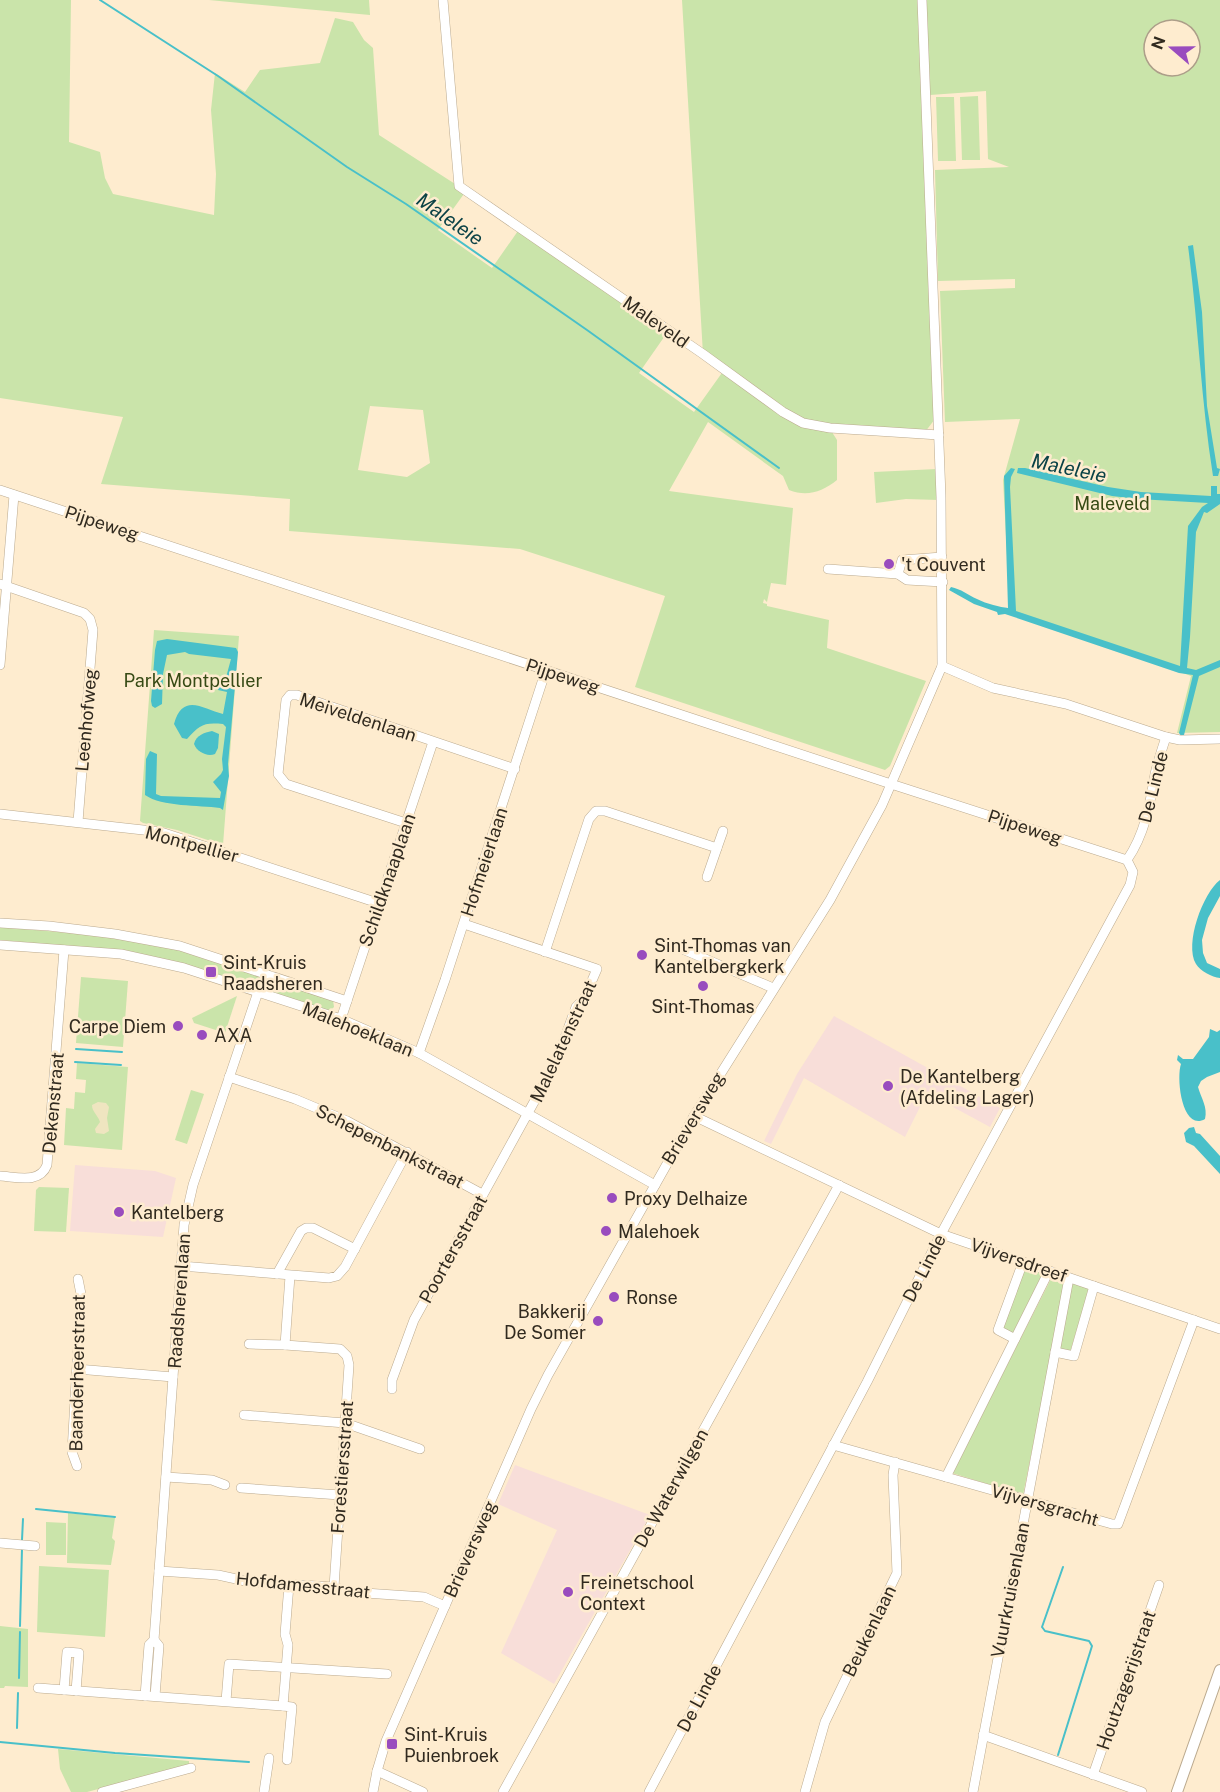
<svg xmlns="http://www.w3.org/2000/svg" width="1220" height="1792" font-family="'Public Sans',sans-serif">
	<rect width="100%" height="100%" fill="#feeccf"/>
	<g fill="#f8ded9">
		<polygon points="834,1016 1000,1108 990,1127 927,1093 905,1137 804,1078 771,1144 764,1141 797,1074"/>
		<polygon points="75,1165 155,1171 176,1178 163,1237 70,1231"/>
		<polygon points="515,1465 650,1515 554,1684 501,1653 557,1530 498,1504"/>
	</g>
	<g fill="#cae4aa" fill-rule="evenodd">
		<path d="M0,0H71L69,142L100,152L105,178L113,194L214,215L216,174L211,110L215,73L245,92L260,70L320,63L335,18L353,22L364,40L373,48L379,135L466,191L438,230L492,268L520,228L669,330L639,373L694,412L724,370L703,354L682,0H919L935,419L925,432L830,429L837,440V480C822,492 807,497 789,490L783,476L708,422L669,491L793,508L786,585L771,583L767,602L764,599L763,603L767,604V606L829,620L827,648L926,681L890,766L885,770L635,687L665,596L520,549L289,531L290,499L101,484L123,417L0,398ZM370,406L423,410L430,463L407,477L358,470Z"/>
		<polygon points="209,0 369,0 370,15"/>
		<path d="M926,0H1220V732L1177,733L1191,676L1010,611L1003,480L1020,419L945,422L940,291L1015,288V279L938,281L935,170L1009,167L988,159L986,91L930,95ZM1154,30H1190V66H1154Z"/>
		<polygon points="978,96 980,160 962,160 960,97"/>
		<polygon points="936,97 954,97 956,161 938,161"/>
		<polygon points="937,469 939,500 906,499 876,503 874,472"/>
		<polygon points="154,630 239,636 223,845 177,830 143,823 140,821"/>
		<polygon points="0,927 117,937 178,949 333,1000 334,1007 330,1011 113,950 0,940"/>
		<polygon points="81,977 128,981 123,1047 76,1043"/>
		<polygon points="237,996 225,1033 194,1023 192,1018"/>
		<polygon points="77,1063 128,1067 122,1150 64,1145 66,1108 74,1109 75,1092 85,1093 86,1080 76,1079"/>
		<polygon points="191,1090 204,1094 187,1144 175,1140"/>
		<polygon points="39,1187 69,1188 66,1232 34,1231 36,1190"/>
		<polygon points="1028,1268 1042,1272 1043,1276 1014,1333 1005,1332 1003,1327 1025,1269"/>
		<polygon points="1051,1279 1065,1285 1023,1495 952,1473"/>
		<polygon points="1074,1283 1086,1286 1089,1289 1070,1352 1060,1350 1072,1285"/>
		<path d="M68,1513L115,1518L112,1538L115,1541C114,1550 112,1557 111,1565L67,1563Z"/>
		<polygon points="46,1522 66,1523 66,1555 46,1555"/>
		<polygon points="39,1566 109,1570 105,1637 37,1632"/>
		<polygon points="0,1626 28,1629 28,1687 5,1686 4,1688 0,1688"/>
		<polygon points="58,1749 189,1761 189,1765 87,1792 71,1792 60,1769"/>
	</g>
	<path fill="#efe5c0" d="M98,1102L106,1103L109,1107L107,1118L109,1131L104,1134L96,1133L95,1129L100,1122C98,1115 92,1112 92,1105Z"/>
	<g fill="#49c0c9">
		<path d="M1193,245L1202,312L1207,406L1217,468L1220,469L1218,476H1213C1201,400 1198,322 1188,246Z"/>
		<path d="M1011,468L1015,469L1011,477L1010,487L1016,611L1180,666L1188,526L1202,507L1208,503L1138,499L1112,496L1017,473L1018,468H1025L1108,487L1141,492L1211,496V486H1217V494H1220V504L1207,513L1204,512L1196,532L1190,637L1187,668L1196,670L1220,660V667L1199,676L1184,735L1181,736L1179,733L1193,675L1179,673L1014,617L1005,614L998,615L997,612L974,604L949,590L951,587C961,589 968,595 977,599C987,604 1000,607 1008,608L1004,476Z"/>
		<path d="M167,639L236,648L238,652L228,764L229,776L223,810L220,808C199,805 162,807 145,795L146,759L150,751L157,754L156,794L161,796L220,798L221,792L213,782L221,774L223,770L222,759L226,727L223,724C203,722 200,725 187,739L182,738L174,724C183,692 203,709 223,714L227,692L218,690L219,687L225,681L231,659L189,654L185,652L167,655L163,674L162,704L155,708L152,706L151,701L155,650L157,641Z"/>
		<path d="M212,731L219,734L218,748L215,754C207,757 197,752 194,744C196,735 204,733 212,731Z"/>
		<path d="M1220,880V896L1208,918L1202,940L1203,953L1207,963L1220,969V978C1212,977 1200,971 1196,964C1184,944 1203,893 1220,880Z"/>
		<path d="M1210,1029L1217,1032L1220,1030V1072L1207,1077L1201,1081L1198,1087C1201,1098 1208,1107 1205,1119C1182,1132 1176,1078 1181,1064L1177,1060L1178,1055L1183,1059H1193L1209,1037Z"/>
		<polygon points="1194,1127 1196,1133 1200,1134 1220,1156 1220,1174 1194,1146 1186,1142 1184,1133 1189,1128"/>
	</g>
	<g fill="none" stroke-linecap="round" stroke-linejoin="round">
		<g stroke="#49c0c9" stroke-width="2">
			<polyline points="100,0 218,76 347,167 406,204 587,330 779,468"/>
			<polyline points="76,1049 122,1052"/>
			<polyline points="75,1062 121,1065"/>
			<polyline points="36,1509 115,1517"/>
			<polyline points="22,1540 23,1519"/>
			<polyline points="20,1626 22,1549"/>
			<polyline points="19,1678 20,1632"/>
			<polyline points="17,1728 18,1693"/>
			<polyline points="0,1742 115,1753 249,1762"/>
			<polyline points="1058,1755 1092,1646 1089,1641 1045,1631 1042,1627 1063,1567"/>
		</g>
		<g stroke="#bbaa8f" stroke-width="10">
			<g id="minor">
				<polyline points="443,0 459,186 703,354 783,412 803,423 830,428 939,435"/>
				<polyline points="0,490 891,784 1127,860"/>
				<polyline points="942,557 902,560 898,574 907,580 943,582"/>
				<polyline points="828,569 898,574"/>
				<polyline points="0,584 84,613 90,619 93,630 78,822"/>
				<polyline points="0,665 14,495"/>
				<polyline points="942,666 993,688 1066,704 1166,737 1180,740 1220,739"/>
				<polyline points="0,814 161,832 378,903"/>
				<polyline points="406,823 286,784 278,774 286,700 290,695 297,695 515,769"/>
				<polyline points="717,848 723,831"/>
				<path d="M1127,860C1145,834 1150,804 1155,774C1158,761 1162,749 1166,737"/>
				<polyline points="0,923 49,926 115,934 180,946 347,1001"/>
				<polyline points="0,945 121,954 184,968 341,1019 419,1053 655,1185"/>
				<polyline points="680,948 773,988"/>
				<polyline points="545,952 589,819 596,811 605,811 717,848 707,877"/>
				<polyline points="341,1019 433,742"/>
				<polyline points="419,1053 445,980 546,670"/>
				<polyline points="229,1077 295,1099 347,1121 482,1194"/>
				<polyline points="694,1116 941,1234 1220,1329"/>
				<path d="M0,1176C17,1177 40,1184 47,1165L64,950"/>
				<polyline points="181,1266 329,1278 337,1276 345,1267 407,1152"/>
				<polyline points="277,1274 301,1231 306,1228 313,1228 355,1249"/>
				<polyline points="290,1276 285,1345 340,1349 347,1356 349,1365 334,1587"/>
				<polyline points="1015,1339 998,1330 1023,1262"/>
				<polyline points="249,1344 285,1345"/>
				<polyline points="1055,1352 1074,1356 1094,1286"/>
				<polyline points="77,1369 173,1377"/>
				<polyline points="392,1389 392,1380 414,1320 556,1062 576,1007 584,999 597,969 464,924"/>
				<polyline points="244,1415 345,1423 420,1449"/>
				<polyline points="833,1445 1112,1524 1118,1524 1194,1320"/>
				<polyline points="77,1466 72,1452 81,1294 78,1279"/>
				<polyline points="166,1477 212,1480 225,1485"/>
				<polyline points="946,1477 1049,1271"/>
				<polyline points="241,1488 340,1495"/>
				<polyline points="0,1543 35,1546"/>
				<polyline points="159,1571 218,1575 250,1582 334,1587 350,1592 424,1597 445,1606"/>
				<polyline points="154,1640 159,1646 155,1696"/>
				<polyline points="38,1688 283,1706 288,1645 285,1634 289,1585"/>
				<polyline points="64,1690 67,1652 79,1653 76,1691"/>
				<polyline points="145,1696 149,1645 154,1640 184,1225 193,1185 258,992"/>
				<polyline points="226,1701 229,1664 387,1674"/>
				<polyline points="283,1706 292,1707 287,1760"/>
				<polyline points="983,1735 1142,1792"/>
				<polyline points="377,1771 423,1792"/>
				<polyline points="1093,1775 1159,1585"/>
				<polyline points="102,1792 191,1768"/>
				<polyline points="264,1792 269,1758"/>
				<polyline points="373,1792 377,1771 386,1741 531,1409 548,1375 694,1116 830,900 848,867 882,805 942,666 941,497 922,0"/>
				<polyline points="503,1792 839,1185"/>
				<polyline points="649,1792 867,1382 941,1234 1130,885 1133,872 1127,860"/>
				<polyline points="805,1792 825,1722 897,1573 893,1475 895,1462"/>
				<polyline points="973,1792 1069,1278"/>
			</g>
		</g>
		<g stroke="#bbaa8f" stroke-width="12">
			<polyline id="major" points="1177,1792 1220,1670"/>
		</g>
		<use href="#minor" stroke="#fff" stroke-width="9"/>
		<use href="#major" stroke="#fff" stroke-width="10"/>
	</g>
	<g fill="#994cbe" stroke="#feeccf" stroke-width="2">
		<circle cx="889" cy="564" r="6"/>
		<circle cx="642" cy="955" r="6"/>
		<rect x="205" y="966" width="12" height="12" rx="3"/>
		<circle cx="703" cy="986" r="6"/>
		<circle cx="178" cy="1026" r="6"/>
		<circle cx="202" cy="1035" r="6"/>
		<circle cx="888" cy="1086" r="6"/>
		<circle cx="612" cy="1198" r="6"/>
		<circle cx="119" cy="1212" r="6"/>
		<circle cx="606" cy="1231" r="6"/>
		<circle cx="614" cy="1297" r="6"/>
		<circle cx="598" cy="1321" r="6"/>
		<circle cx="568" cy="1592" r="6"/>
		<rect x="386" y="1738" width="12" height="12" rx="3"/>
	</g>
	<g text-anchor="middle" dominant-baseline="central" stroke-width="5" stroke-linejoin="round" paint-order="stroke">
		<g font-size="18" fill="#312a1f" stroke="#feeccf">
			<text transform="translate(656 322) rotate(35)">Maleveld</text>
			<text transform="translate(102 523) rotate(18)">Pijpeweg</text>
			<text transform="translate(563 676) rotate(18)">Pijpeweg</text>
			<text transform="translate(358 717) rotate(18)">Meiveldenlaan</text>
			<text transform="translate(86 720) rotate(-85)">Leenhofweg</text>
			<text transform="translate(1153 787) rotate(-76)">De Linde</text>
			<text transform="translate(1025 827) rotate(18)">Pijpeweg</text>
			<text transform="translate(192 844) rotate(15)">Montpellier</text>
			<text transform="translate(484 862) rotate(-72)">Hofmeierlaan</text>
			<text transform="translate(387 880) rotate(-71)">Schildknaaplaan</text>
			<text transform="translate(358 1029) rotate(22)">Malehoeklaan</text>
			<text transform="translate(563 1041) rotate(-65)">Malelatenstraat</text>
			<text transform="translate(53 1103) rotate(-85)">Dekenstraat</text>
			<text transform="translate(693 1118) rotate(-59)">Brieversweg</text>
			<text transform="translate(390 1146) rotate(27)">Schepenbankstraat</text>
			<text transform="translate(453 1249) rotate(-61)">Poortersstraat</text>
			<text transform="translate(1019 1260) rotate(19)">Vijversdreef</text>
			<text transform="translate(924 1268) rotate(-63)">De Linde</text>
			<text transform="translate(179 1301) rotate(-86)">Raadsherenlaan</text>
			<text transform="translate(77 1373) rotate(-89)">Baanderheerstraat</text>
			<text transform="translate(342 1467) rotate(-86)">Forestiersstraat</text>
			<text transform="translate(671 1488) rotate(-61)">De Waterwilgen</text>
			<text transform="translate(1045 1505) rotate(16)">Vijversgracht</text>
			<text transform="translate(470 1549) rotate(-66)">Brieversweg</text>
			<text transform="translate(303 1585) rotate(6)">Hofdamesstraat</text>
			<text transform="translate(1010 1590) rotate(-79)">Vuurkruisenlaan</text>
			<text transform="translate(869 1631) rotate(-64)">Beukenlaan</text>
			<text transform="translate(1126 1680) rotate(-71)">Houtzagerijstraat</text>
			<text transform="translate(699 1698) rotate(-62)">De Linde</text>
		</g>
		<g font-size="18" fill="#374a15" stroke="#feeccf">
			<text x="1112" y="503">Maleveld</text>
			<text x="193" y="680">Park Montpellier</text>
		</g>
		<g font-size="18" fill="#312a1f" stroke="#feeccf" text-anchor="start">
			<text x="901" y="564">'t Couvent</text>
			<text x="654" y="945">Sint-Thomas van<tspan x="654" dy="21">Kantelbergkerk</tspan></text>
			<text x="223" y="962">Sint-Kruis<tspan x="223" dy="21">Raadsheren</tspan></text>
			<text x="703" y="1006" text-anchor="middle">Sint-Thomas</text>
			<text x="166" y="1026" text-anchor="end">Carpe Diem</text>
			<text x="214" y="1035">AXA</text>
			<text x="900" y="1076">De Kantelberg<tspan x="900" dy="21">(Afdeling Lager)</tspan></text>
			<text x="624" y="1198">Proxy Delhaize</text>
			<text x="131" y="1212">Kantelberg</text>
			<text x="618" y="1231">Malehoek</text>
			<text x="626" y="1297">Ronse</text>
			<text x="586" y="1311" text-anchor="end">Bakkerij<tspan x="586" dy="21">De Somer</tspan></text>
			<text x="580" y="1582">Freinetschool<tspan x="580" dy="21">Context</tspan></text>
			<text x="404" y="1734">Sint-Kruis<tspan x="404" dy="21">Puienbroek</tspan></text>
		</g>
		<g font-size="20" font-style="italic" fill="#0b4246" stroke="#feeccf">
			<text transform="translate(450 219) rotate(35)">Maleleie</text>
			<text transform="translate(1069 468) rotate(12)">Maleleie</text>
		</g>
	</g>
	<g transform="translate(1172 48) rotate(290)"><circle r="28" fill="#feeccf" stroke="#ac9e89" stroke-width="1.5"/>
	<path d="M0-4.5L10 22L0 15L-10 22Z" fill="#994cbe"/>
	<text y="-9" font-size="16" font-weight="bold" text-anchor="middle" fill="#312a1f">N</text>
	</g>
</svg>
